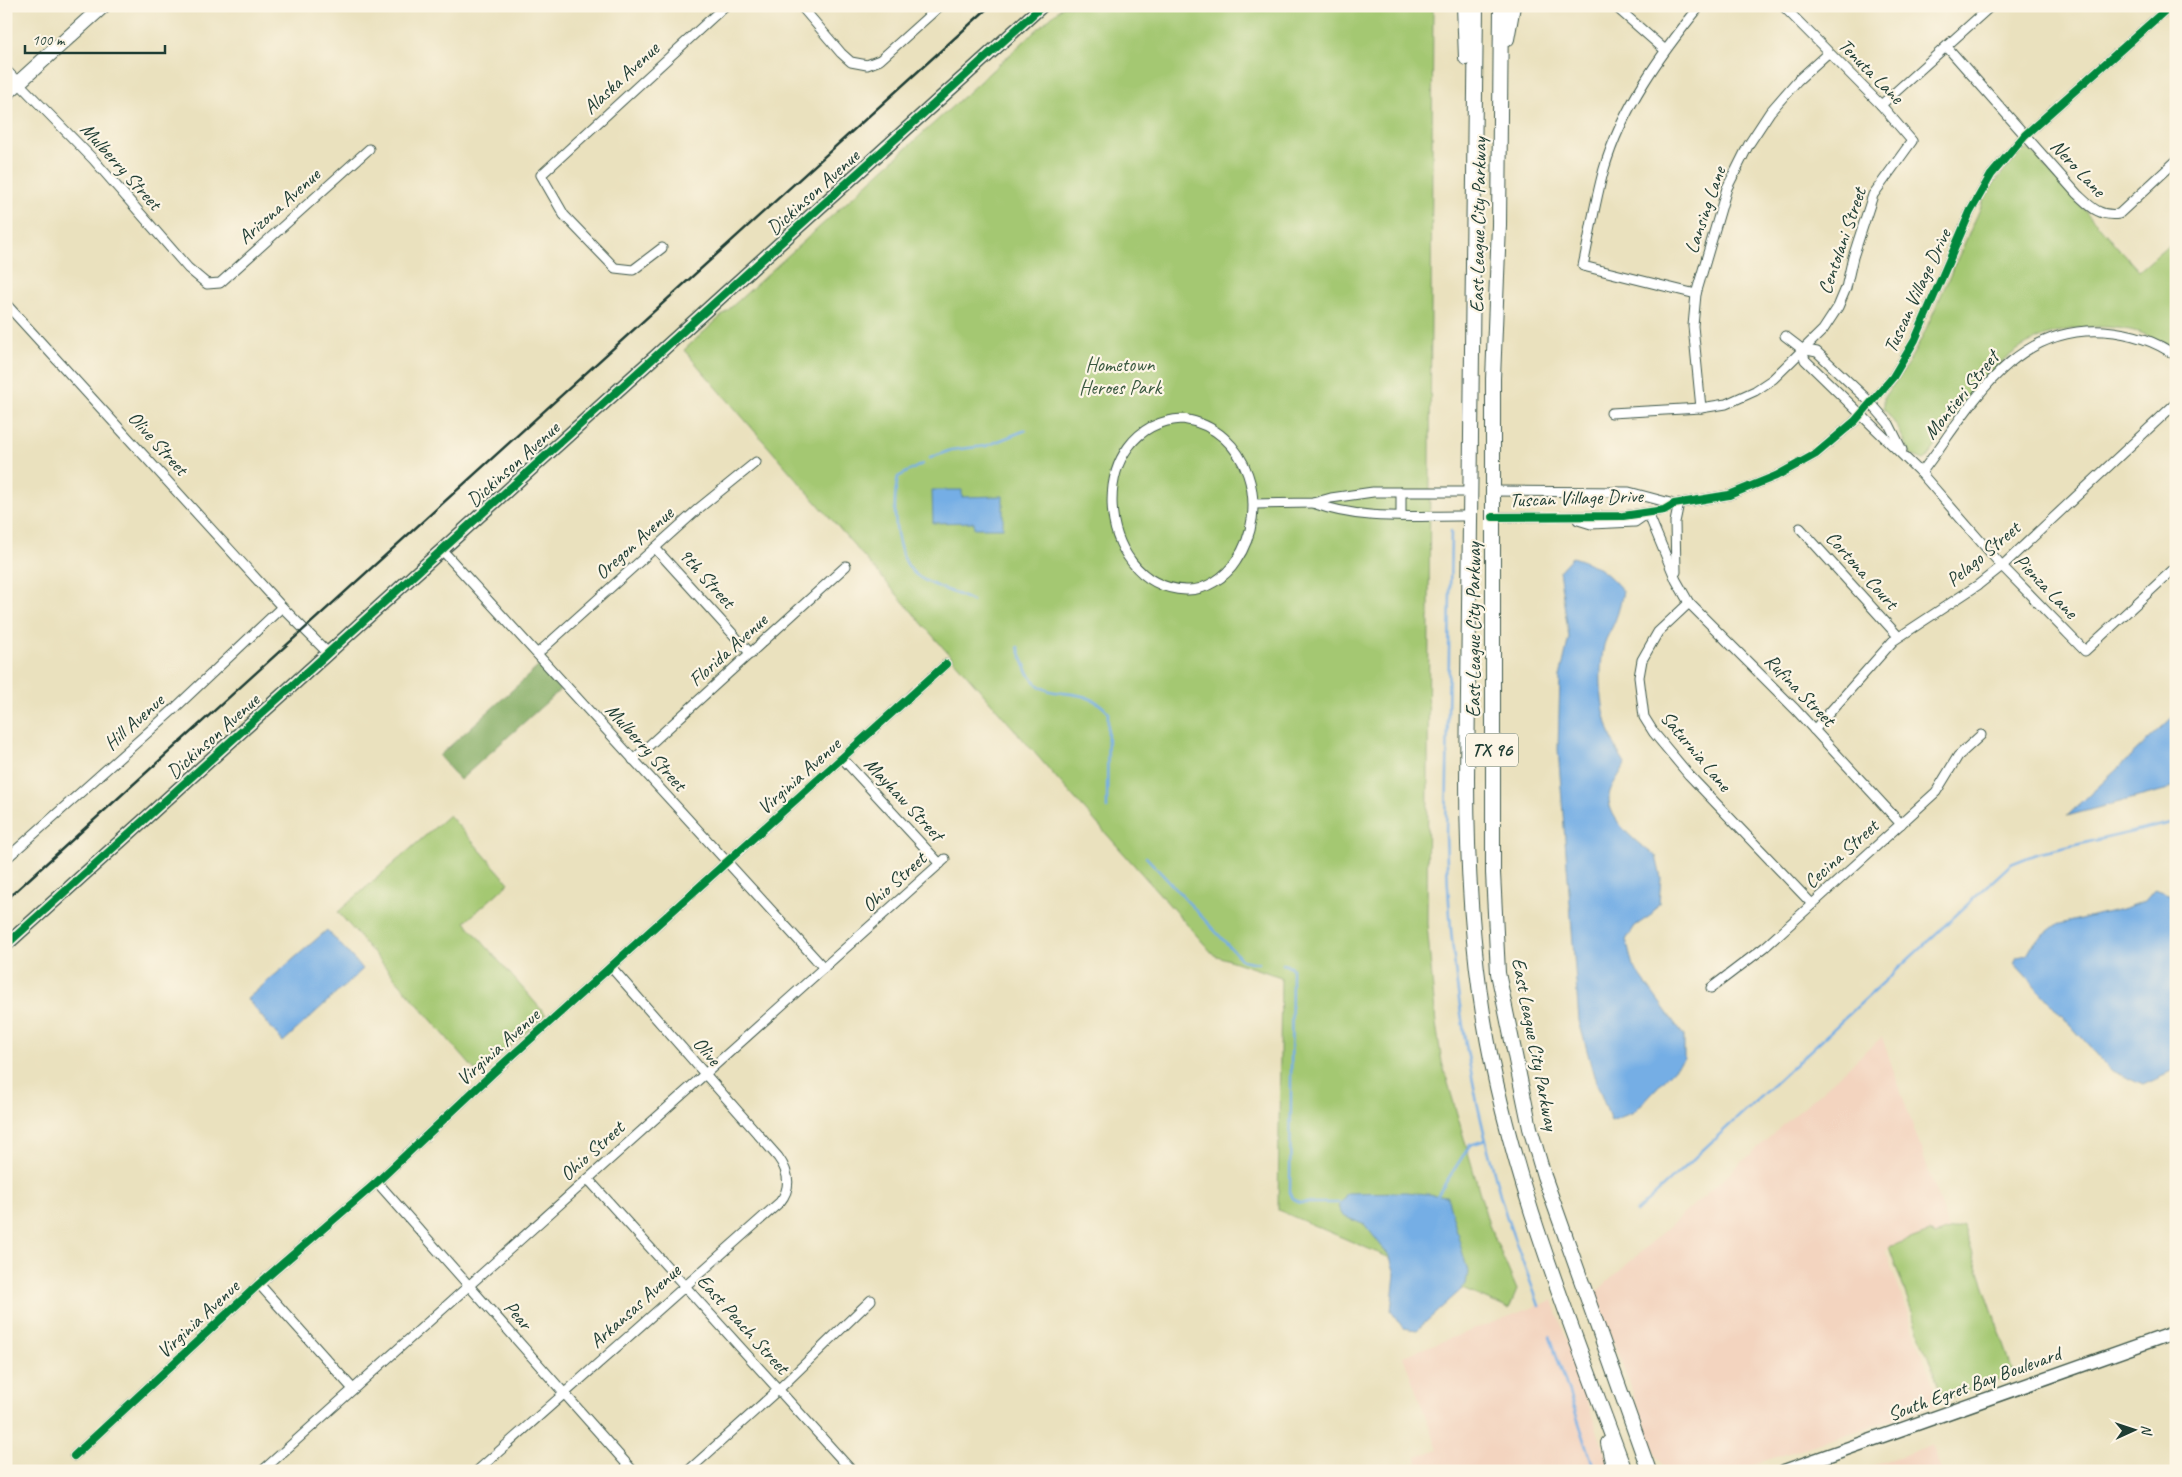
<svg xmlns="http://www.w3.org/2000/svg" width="2182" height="1477" font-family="Caveat,sans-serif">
	<rect width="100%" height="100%" fill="#fcf5e5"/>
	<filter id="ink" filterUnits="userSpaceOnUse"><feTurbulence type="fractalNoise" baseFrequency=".02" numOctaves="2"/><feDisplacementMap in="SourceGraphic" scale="10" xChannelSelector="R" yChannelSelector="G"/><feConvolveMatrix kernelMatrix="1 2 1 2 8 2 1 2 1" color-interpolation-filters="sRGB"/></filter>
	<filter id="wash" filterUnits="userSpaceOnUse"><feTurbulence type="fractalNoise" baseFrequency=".0096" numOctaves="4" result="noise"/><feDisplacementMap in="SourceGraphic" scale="20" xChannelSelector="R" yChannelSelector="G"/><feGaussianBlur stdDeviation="1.12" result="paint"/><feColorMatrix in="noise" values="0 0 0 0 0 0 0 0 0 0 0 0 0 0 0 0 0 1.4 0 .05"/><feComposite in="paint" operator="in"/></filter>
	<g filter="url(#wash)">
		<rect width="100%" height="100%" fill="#eae1be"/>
		<g fill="#f3d4bf">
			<polygon points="1882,1037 1949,1230 1935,1235 1929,1232 1889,1247 1886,1252 1940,1404 1733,1471 1665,1471 1657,1457 1595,1293"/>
			<polygon points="1553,1300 1611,1471 1421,1471 1416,1457 1438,1449 1403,1356"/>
			<polygon points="1932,1444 1941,1471 1862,1471"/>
		</g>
		<g fill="#a4c872" stroke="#628253">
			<polygon points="1063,6 1433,6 1427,924 1436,1024 1442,1062 1489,1225 1517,1290 1509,1309 1278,1210 1281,977 1214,955 1054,775 684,350"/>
			<path d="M2022,150H2029L2034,154L2139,271L2176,239V350C2161,342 2146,333 2130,330C2086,321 2036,331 2002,362C1973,390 1951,426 1927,458L1924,460L1911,455L1898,428L1884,408V397L1907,365L1921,340L1989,189Z"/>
			<polygon points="449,815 509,883 465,922 546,1015 478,1074 338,912"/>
			<polygon points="1963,1225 2014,1374 1943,1399 1889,1247 1929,1232 1935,1235"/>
		</g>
		<polygon fill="#83ac64" stroke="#51744c" points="539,666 560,690 460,780 439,756"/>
		<g fill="#75aee5" stroke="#4a768c">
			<polygon points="932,490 962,490 962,497 1003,496 1003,528 974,528 974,522 933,523"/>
			<path d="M1572,557C1596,564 1607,572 1623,591C1621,601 1619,611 1615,621C1612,629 1606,637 1604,645C1596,685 1603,730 1625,764C1621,774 1610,786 1609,796C1607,820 1639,845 1656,856L1661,878L1659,903L1650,916L1635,926L1626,940L1633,966L1684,1036V1059L1634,1112L1611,1121L1594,1076L1579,1021L1558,749L1560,677L1569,637L1559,571Z"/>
			<polygon points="2176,714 2176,787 2067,816"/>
			<polygon points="2155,889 2172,895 2176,894 2176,1070 2143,1085 2112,1071 2014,963 2017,957 2027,955 2035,941 2056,925 2125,908 2145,901"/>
			<polygon points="327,930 363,969 283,1042 247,999"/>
			<polygon points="1406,1192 1447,1196 1468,1272 1466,1284 1462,1289 1417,1330 1403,1328 1391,1311 1395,1274 1390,1257 1365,1225 1343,1216 1338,1207 1347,1193"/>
		</g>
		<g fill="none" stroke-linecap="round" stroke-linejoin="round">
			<g stroke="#75aee5" stroke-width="2.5">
				<polyline points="930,458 951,450 986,446 1026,430"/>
				<path d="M922,464L898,477C892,503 894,550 912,571C923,584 956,592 972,601"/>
				<path d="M1451,531L1446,834C1448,958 1467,1079 1501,1198C1511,1235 1527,1270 1539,1306"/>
				<path d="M1018,647C1022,658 1026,673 1035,682C1053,702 1083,683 1108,712L1107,808"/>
				<polyline points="1146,857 1242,960 1258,963"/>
				<polyline points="1282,964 1290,966 1292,969 1290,1192 1293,1199 1299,1203 1343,1203"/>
				<polyline points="1437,1196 1470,1145 1486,1140"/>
				<polyline points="1636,1212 2011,864 2036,854 2176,822"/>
				<polyline points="1550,1336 1595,1471"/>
			</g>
		</g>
	</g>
	<g filter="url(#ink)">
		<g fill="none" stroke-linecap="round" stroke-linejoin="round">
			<g stroke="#3d5649" stroke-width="11">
				<g id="street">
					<polyline points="801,6 841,53 851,62 867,65 880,60 940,6"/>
					<polyline points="1615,6 1665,50"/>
					<path d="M1947,47L2077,194C2090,206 2099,217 2119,214L2176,161"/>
					<polyline points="6,70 93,159 188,268 207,284 220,283 369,149"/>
					<polyline points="1881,105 1991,6"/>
					<polyline points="662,248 633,270 615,268 564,215 541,175 725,6"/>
					<path d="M1696,294L1583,266C1590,234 1595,201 1604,169C1622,108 1660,55 1700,6"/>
					<polyline points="6,304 282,607 328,653"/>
					<polyline points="1785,336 1802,349 1817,352 1870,402 1889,424 1902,450"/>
					<polyline points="1802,349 1805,360 1921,473 2002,566 2085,651 2176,567"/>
					<polyline points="1701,408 1693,326 1696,294 1727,188 1749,144 1770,112 1797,81 1828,53"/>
					<polyline points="1611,413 1701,408 1726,404 1755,391 1773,379 1823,330 1838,307 1846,288 1853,257 1873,195 1912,141 1881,105 1783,6"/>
					<path d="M1183,419C1249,429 1272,509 1236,561C1226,577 1205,591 1186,590C1092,586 1084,423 1183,419Z"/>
					<path d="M1921,473C1970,409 2010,325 2104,331C2129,333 2156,341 2176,356"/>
					<polyline points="1493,491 1629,492 1674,504"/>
					<polyline points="1401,492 1401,516"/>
					<path d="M1313,503C1364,522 1417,515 1470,516"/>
					<polyline points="1255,504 1313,503 1331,498 1373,492 1470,492"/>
					<polyline points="1493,517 1623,516 1664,510 1674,504 1729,495 1776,476 1816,454 1855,421 1893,377 1915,340 1970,212 1991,175 2025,135 2170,6"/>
					<polyline points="1578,520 1591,524 1635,522 1648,513 1676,580 1689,603 1795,709 1901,824"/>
					<polyline points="1800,528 1898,636"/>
					<polyline points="655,548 751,654"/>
					<polyline points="442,550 824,968"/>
					<polyline points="1676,572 1675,522 1679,503"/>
					<polyline points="1689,603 1658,632 1642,660 1639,677 1644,717 1654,733 1689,775 1812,904"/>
					<polyline points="538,653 698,509 756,462"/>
					<polyline points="1814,730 1893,641 1978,585 2002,566 2176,403"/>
					<polyline points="843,759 940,864"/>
					<polyline points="633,760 846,566"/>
					<polyline points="6,859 173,710 282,607"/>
					<polyline points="1711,988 1765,947 1936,792 1958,756 1981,735"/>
					<polyline points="588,1179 852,1471"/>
					<polyline points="377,1182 633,1471"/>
					<polyline points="259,1284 353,1389"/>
					<polyline points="74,1456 259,1284 377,1182 493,1073 946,664"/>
					<polyline points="262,1471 945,859"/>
					<path d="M477,1471L780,1202C792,1187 789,1172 778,1157L611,967"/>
					<polyline points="688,1471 778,1390 871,1300"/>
				</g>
			</g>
			<g stroke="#3d5649" stroke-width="15">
				<g id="secondary">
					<polyline points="6,945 1042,6"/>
					<polyline points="1784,1471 2176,1332"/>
				</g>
			</g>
			<g stroke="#3d5649" stroke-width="16">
				<g id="primary">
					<polyline points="1464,6 1466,58"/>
					<path d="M1476,6L1467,779C1467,860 1471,940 1484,1020C1509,1175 1571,1324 1625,1471"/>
					<polyline points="1501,6 1499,225 1493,379 1493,873 1498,973 1530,1128 1544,1176 1649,1471"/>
					<polyline points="1507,39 1513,6"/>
					<polyline points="6,94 103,6"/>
					<polyline points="1608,1443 1614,1471"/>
				</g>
			</g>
			<use href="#street" stroke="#fff" stroke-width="9"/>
			<use href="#secondary" stroke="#fff" stroke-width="12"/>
			<use href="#primary" stroke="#fff" stroke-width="14"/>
			<polyline stroke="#1f3d34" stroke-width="2.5" points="6,900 990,6"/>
			<g stroke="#fcf5e5" stroke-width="11">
				<g id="cycleway">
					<polyline points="1493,517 1623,516 1664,510 1674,504 1729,495 1776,476 1816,454 1855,421 1893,377 1915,340 1970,212 1991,175 2025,135 2170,6"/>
					<polyline points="6,945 1042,6"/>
					<polyline points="74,1456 259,1284 377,1182 493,1073 946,664"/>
				</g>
			</g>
			<use href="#cycleway" stroke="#00873e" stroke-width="8"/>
		</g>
	</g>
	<g text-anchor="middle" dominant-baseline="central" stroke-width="4.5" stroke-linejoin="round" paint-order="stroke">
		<rect fill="#fcf5e5" stroke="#617469" stroke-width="1" x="1466" y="733.5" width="52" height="33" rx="4"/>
		<g font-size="19" font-weight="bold" fill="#1f3d34">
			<text x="1492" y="750">TX 96</text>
		</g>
		<g font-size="20" fill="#1f3d34" stroke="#fcf5e5">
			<text transform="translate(1871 71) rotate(45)">Tenuta Lane</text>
			<text transform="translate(621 78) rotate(-43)">Alaska Avenue</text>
			<text transform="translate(121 166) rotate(48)">Mulberry Street</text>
			<text transform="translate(2078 168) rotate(47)">Nero Lane</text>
			<text transform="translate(813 192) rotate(-42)">Dickinson Avenue</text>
			<text transform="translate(279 206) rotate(-42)">Arizona Avenue</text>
			<text transform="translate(1705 210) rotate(-71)">Lansing Lane</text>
			<text transform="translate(1478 225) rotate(-89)">East League City Parkway</text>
			<text transform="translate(1842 241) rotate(-71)">Centolani Street</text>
			<text transform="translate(1917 291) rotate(-65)">Tuscan Village Drive</text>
			<text transform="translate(1961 395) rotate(-51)">Montieri Street</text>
			<text transform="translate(158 443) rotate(48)">Olive Street</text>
			<text transform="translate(513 464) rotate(-42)">Dickinson Avenue</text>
			<text transform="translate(1576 498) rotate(-2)">Tuscan Village Drive</text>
			<text transform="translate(634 543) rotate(-42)">Oregon Avenue</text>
			<text transform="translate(1983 554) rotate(-40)">Pelago Street</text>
			<text transform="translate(1862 570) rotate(48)">Cortona Court</text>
			<text transform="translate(707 578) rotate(48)">9th Street</text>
			<text transform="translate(2046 586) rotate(46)">Pienza Lane</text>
			<text transform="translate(1473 630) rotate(-90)">East League City Parkway</text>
			<text transform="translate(728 650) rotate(-42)">Florida Avenue</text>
			<text transform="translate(1800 690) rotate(46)">Rufina Street</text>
			<text transform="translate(134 722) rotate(-42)">Hill Avenue</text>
			<text transform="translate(213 736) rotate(-42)">Dickinson Avenue</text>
			<text transform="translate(646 747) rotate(48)">Mulberry Street</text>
			<text transform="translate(1696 751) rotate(50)">Saturnia Lane</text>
			<text transform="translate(799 776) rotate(-42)">Virginia Avenue</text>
			<text transform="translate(904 799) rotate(47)">Mayhaw Street</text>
			<text transform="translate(1841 854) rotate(-42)">Cecina Street</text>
			<text transform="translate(894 882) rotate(-42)">Ohio Street</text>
			<text transform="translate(1535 1044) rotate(79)">East League City Parkway</text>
			<text transform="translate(498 1047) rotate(-42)">Virginia Avenue</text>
			<text transform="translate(707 1051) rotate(49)">Olive</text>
			<text transform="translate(592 1151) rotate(-42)">Ohio Street</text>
			<text transform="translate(635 1306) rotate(-42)">Arkansas Avenue</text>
			<text transform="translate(518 1315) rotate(49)">Pear</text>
			<text transform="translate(198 1319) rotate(-43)">Virginia Avenue</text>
			<text transform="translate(743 1324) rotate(48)">East Peach Street</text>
			<text transform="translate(1974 1384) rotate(-20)">South Egret Bay Boulevard</text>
		</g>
		<g font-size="20" fill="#3a5940" stroke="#fcf5e5">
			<text x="1120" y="364">Hometown<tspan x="1120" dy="23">Heroes Park</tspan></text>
		</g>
	</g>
	<rect width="2182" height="1477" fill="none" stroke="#fcf5e5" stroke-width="25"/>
	<g transform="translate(2134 1430) rotate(87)" stroke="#fcf5e5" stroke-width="4" paint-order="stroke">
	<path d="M0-4L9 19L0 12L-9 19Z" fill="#1f3d34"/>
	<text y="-8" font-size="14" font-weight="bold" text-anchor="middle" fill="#1f3d34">N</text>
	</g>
	<path d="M25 45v8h140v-8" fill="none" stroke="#1f3d34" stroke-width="2.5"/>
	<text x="32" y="45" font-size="15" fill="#1f3d34" stroke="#fcf5e5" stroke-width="4" paint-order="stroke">100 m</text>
</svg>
